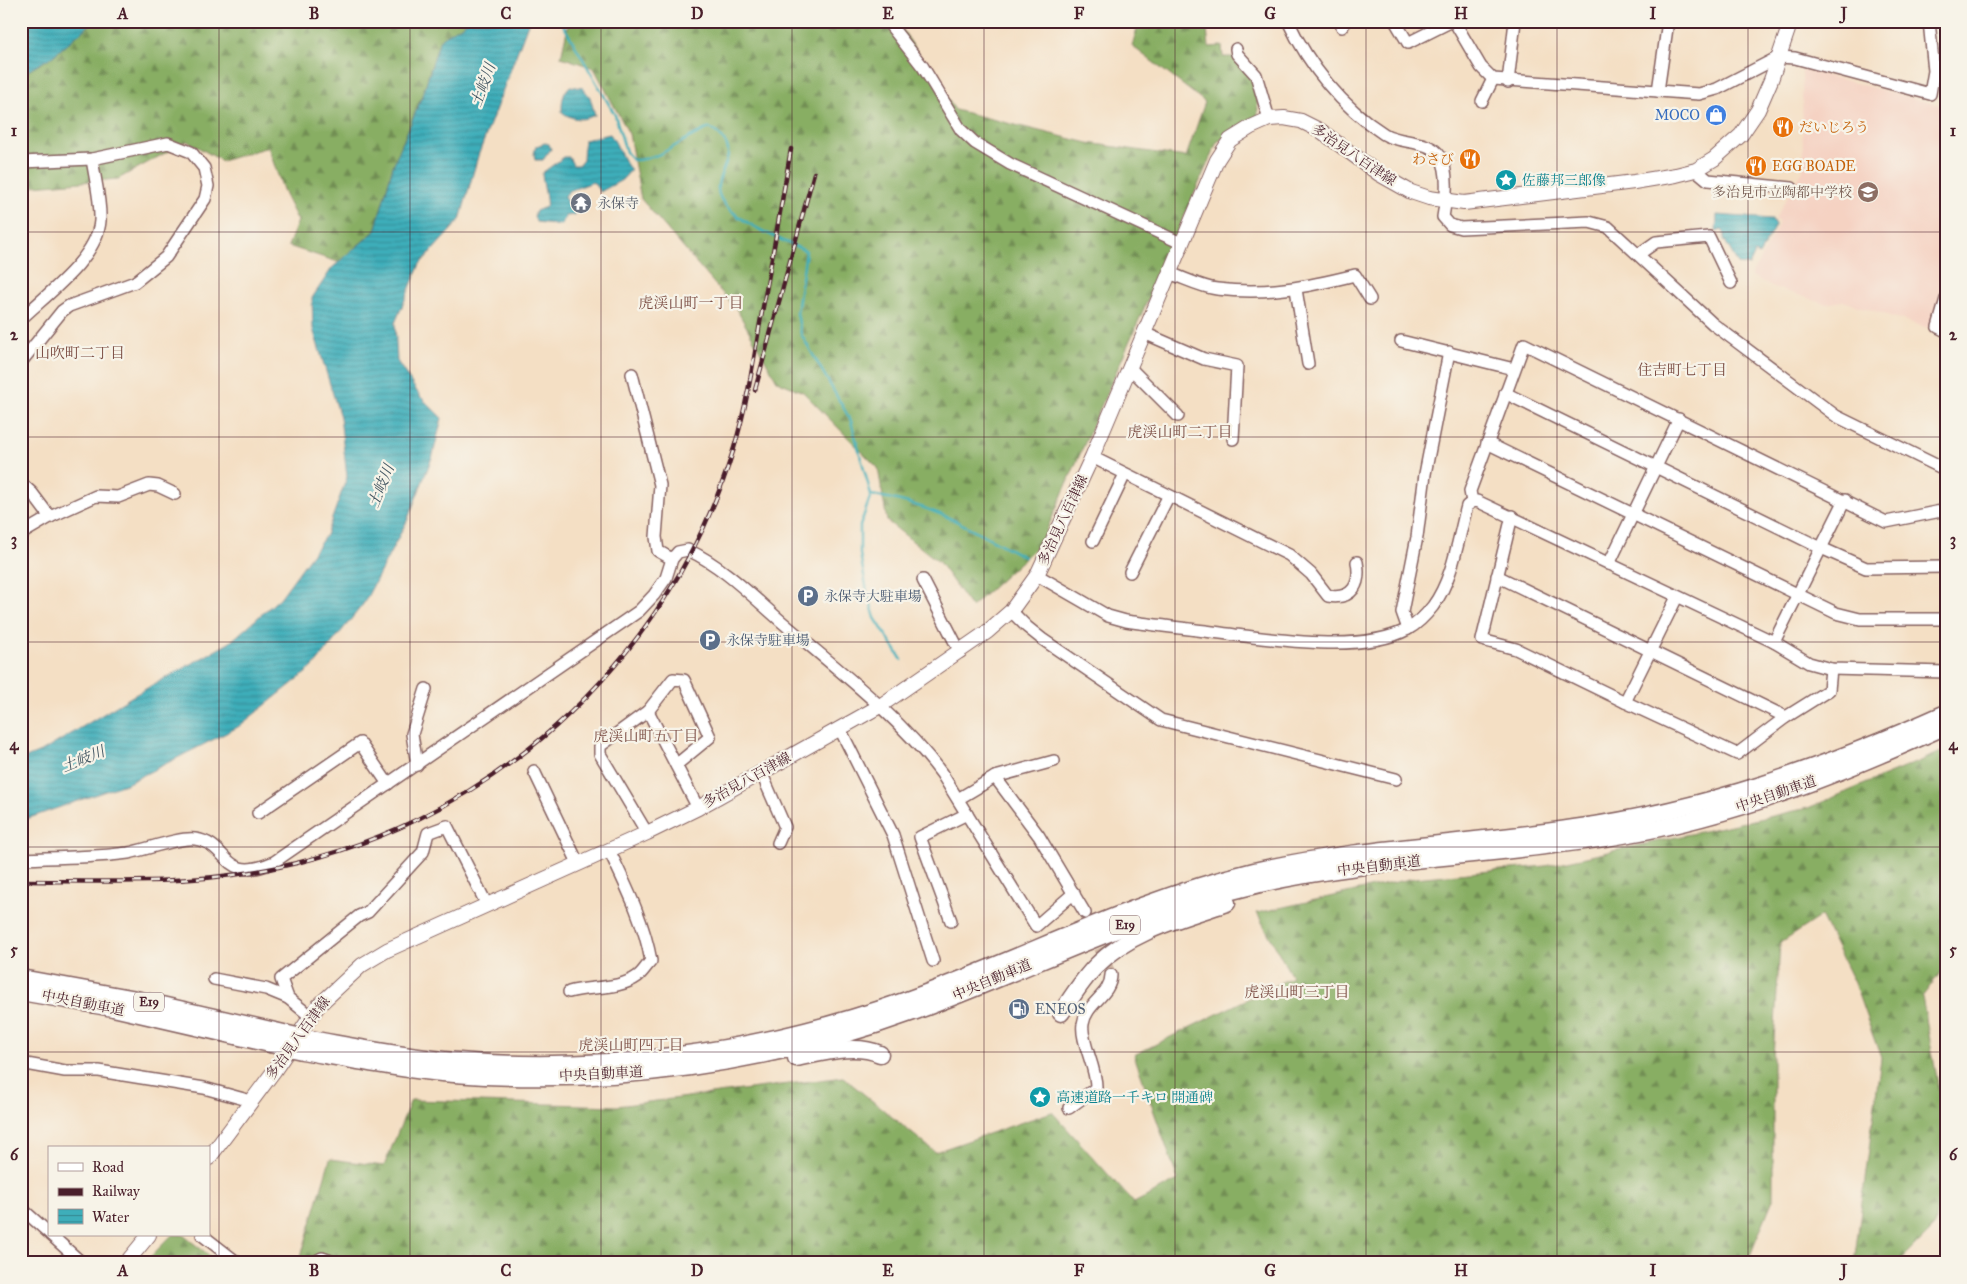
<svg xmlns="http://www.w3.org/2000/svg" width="1967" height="1284" font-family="'IM FELL Great Primer','Noto Serif JP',serif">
	<defs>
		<pattern id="forest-firs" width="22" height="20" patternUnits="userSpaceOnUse" patternTransform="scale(1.25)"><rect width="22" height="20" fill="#88ae64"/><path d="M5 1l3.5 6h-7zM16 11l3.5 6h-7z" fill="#718d53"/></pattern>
		<pattern id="water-rules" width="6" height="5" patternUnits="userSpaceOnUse" patternTransform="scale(1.25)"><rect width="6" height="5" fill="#3eaeba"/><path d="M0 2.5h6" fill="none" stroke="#368d97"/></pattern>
	</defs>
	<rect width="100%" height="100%" fill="#f7f3e8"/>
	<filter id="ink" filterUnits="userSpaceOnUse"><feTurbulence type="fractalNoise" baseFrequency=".02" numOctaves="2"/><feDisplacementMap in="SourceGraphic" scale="10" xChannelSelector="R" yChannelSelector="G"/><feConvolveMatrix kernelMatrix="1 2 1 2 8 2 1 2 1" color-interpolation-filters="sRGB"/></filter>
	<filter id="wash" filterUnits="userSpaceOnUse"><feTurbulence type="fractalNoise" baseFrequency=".0096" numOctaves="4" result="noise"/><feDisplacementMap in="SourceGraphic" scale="20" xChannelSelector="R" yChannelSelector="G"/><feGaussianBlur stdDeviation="1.12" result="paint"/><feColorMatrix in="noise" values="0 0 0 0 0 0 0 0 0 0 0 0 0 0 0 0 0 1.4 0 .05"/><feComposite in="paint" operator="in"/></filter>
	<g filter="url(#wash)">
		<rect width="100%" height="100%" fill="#f4dfc4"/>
		<polygon fill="#f5d2c2" points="1802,69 1946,107 1946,282 1934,325 1928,328 1843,301 1826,304 1776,288 1751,276 1779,223 1775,219 1803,170"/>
		<g fill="url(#forest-firs)" stroke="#696648">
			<polygon points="94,21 469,21 440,40 422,96 393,166 375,231 338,262 288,246 298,221 285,195 268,147 222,161 187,141 118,179 21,187 21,75 53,56"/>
			<path d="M569,21H897L955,110L1088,143L1186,157L1205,102L1132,46L1139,21H1206L1209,47L1222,46L1223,57H1235C1256,80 1257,85 1258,117L1217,142L1041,543L971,607L939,562L887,521L878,468L803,392L777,381L737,310L641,199L629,134L594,68L561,57Z"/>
			<polygon points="1946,750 1946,965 1922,997 1946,1127 1946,1153 1934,1227 1898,1263 1854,1263 1881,1058 1854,983 1821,916 1780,943 1773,1057 1773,1199 1747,1263 299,1263 330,1159 384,1166 411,1100 617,1106 843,1077 935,1152 1052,1112 1134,1203 1178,1180 1134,1055 1292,977 1257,913 1414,878 1545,866 1808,808"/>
			<polygon points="172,1235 183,1235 219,1263 144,1263"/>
		</g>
		<g fill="url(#water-rules)" stroke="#446672">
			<polygon points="21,21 94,21 53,56 21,75"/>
			<polygon points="469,21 529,21 478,156 460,220 420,264 395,323 397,361 420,396 442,418 433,455 407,521 364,603 313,667 238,727 128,783 21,821 21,760 43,751 131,697 229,643 280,598 326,535 347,477 340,417 313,329 312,298 332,268 375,231 393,166 422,97 440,39"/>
			<path d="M570,86L583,88L590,97L595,115C583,121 572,120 562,112C562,102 562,94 570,86Z"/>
			<path d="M610,134C619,146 620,157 631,170L622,180L600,192L593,182L569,191L564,197L568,204L574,208L575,215L566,216L561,225L536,222L534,216L536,211L546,207C548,201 542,182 542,173L564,157H569L573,165H579L583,160L584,140Z"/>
			<polygon points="545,143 549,144 551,149 543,160 535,160 534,154 536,146"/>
			<polygon points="1717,215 1772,219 1775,226 1759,255 1755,253 1749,266 1738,264 1724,239 1725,235 1722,229 1716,232"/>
		</g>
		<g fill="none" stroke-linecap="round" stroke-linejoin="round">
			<g stroke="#3eaeba" stroke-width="2.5">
				<path d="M561,21L615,115L626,152L633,160C663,160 683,137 710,128C752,155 706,173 721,199C735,222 782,240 806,251L797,313L801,334L851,421L871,495L860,526V554L867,591L875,618L902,660"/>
				<path d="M871,495C932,504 971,528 1024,557"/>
			</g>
		</g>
	</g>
	<g filter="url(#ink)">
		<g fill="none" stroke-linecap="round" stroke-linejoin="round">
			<polyline stroke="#d2b9a5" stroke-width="11" stroke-dasharray="11 5.5" stroke-linecap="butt" points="1093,933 1111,975"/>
			<g stroke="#866261" stroke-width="14">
				<g id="minor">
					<polyline points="887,21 923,67 961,130 975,143 1010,164 1181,243"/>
					<path d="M1288,21C1309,66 1342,107 1384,134C1400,144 1429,139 1440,156C1450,172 1446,200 1443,217L1450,225L1461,228L1589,222L1608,227L1713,324L1836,416L1946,470"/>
					<polyline points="1395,21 1408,43 1452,21"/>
					<polyline points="1454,21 1481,67 1493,79 1699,94 1717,89 1779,57 1795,58 1930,94 1934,71 1929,21"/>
					<polyline points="1945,21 1946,22"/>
					<polyline points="1342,27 1346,21"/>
					<polyline points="1236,49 1237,54 1256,75 1269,119"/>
					<polyline points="1508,82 1515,21"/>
					<polyline points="1658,91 1668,21"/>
					<polyline points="1482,101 1493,79"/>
					<polyline points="21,162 92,159 168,143 191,152 204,168 208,186 205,199 166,257 135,282 69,306 62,311 21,362"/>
					<polyline points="1696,170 1708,180 1792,188"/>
					<polyline points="1639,254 1656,242 1709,237 1731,283"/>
					<path d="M1169,273C1184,278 1201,287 1217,289C1267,295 1307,287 1355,275L1370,299"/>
					<polyline points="1296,289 1308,364"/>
					<polyline points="1946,299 1938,327 1946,331"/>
					<path d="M21,319C47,294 97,258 100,221C101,201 95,179 92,159"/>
					<polyline points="1144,333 1204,359 1237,366 1233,439"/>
					<polyline points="1401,341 1514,369"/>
					<polyline points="1129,367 1178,416"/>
					<polyline points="632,374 660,485 656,537 658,551 672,559"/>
					<polyline points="1505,393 1819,547 1866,568 1946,567"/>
					<polyline points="1487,443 1836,613 1860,619 1946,619"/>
					<path d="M1092,457L1289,555L1311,574L1328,596C1353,600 1361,584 1357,562"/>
					<polyline points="21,483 32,493 50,517"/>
					<polyline points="1472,502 1470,491 1524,344 1886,522 1946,510"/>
					<polyline points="1512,516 1482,640 1516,649 1625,702 1677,597"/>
					<polyline points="21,534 50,517 96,496 118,497 149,485 158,486 175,494"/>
					<polyline points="1093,541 1125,474"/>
					<polyline points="1609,564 1679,419"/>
					<polyline points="1130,572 1168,497"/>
					<path d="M1037,575L1108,616L1126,621C1162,626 1199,630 1235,635C1283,640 1364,653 1408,629C1417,624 1426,615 1433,606C1453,579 1458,539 1467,506L1472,502L1477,501L1774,642L1809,663L1831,669L1946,672"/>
					<polyline points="1497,576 1786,717 1829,690 1831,669"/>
					<polyline points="923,580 960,652"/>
					<polyline points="1011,611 1027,627 1042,639 1161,720 1396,779"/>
					<polyline points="1408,629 1402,612 1417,537 1425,474 1449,352"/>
					<polyline points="1774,642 1845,500"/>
					<polyline points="1625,702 1737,754 1786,717"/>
					<polyline points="648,711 698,808"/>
					<polyline points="840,729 893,835 933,961"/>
					<polyline points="417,765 412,734 426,689"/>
					<polyline points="534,771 578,863"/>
					<polyline points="761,772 785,827 778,843"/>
					<polyline points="995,777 1039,836 1085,913"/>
					<polyline points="958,799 995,777 1054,761"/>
					<polyline points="258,813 360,743 388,784"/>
					<polyline points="647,833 600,754 600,746 648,711 673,679 684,680 710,737 676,765"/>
					<path d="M21,859C56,857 93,858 128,853C145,850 179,837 195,839C231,844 221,885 274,862L639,611L654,595L666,578L672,559L678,552L688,550C723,566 753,597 782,622C837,669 898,715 942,774L1036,926L1074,893"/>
					<polyline points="951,921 920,837 967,814"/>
					<polyline points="214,979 266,989 288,998"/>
					<path d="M569,992C590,986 619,990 638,976C643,972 647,965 651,961C644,921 626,886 609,850"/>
					<polyline points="310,1016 288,998 281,979 359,916 368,912 423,852 428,833 447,826 487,905"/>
					<polyline points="21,1063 65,1071 99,1071 204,1088 251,1101"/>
					<path d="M1069,1108L1096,1088C1097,1068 1080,1041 1083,1024C1086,1003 1111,995 1111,975"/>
					<polyline points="21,1208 49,1233"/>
					<polyline points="51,1235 82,1263"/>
					<polyline points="202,1235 238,1263"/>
					<polyline points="312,1263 322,1258 337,1263"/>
				</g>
			</g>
			<g stroke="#866261" stroke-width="16">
				<g id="major">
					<polyline points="209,1158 274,1071 318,1006 362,965 387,950 647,833 698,808 880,706 987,632 1011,611 1037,575 1092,457 1217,160 1230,140 1251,127 1269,119 1284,118 1301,121 1321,131 1379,174 1411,192 1429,198 1464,203 1634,182 1676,175 1696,170 1714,159 1741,135 1758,110 1771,80 1791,21"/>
					<polyline points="126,1263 149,1235"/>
				</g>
			</g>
			<g stroke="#866261" stroke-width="19">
				<g id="highway">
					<polyline points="21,978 131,998 275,1031"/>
					<polyline points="21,992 113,1008 270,1044"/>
					<path d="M1061,1013C1072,997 1082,980 1096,966C1130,931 1182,918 1227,903"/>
					<path d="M310,1039C355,1047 399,1056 445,1060C601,1074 757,1053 904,1001C1023,959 1130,901 1254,871C1359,847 1468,844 1574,828C1704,810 1826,767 1946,713"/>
					<path d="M302,1051C353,1060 403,1070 454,1074C611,1086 769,1065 916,1011C1031,969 1139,912 1260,884C1379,857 1503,856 1623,835C1736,816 1842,773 1946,726"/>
					<path d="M796,1058C822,1053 855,1043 880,1054"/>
				</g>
			</g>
			<use href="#minor" stroke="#fff" stroke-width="11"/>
			<use href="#major" stroke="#fff" stroke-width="14"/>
			<use href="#highway" stroke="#fff" stroke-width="16"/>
			<g stroke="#4a1f2b" stroke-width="4.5">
				<g id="rail">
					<polyline points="755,390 814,173"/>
					<path d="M21,881C100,881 180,885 258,871C483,832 668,665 734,448C746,408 753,365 760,323C771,265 781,207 791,149"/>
				</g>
			</g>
			<use href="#rail" stroke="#f7f3e8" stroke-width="2.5" stroke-dasharray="8" stroke-linecap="butt"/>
			<g stroke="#866261" stroke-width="19" stroke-linecap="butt">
				<g id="highway-bridge">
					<polyline points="275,1031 310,1039"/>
					<polyline points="270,1044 302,1051"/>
				</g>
			</g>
			<use href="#highway-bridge" stroke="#fff" stroke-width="16"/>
		</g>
	</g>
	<path fill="none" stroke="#4a1f2b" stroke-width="1" stroke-opacity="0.55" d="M219,21V1263M410,21V1263M601,21V1263M792,21V1263M984,21V1263M1175,21V1263M1366,21V1263M1557,21V1263M1748,21V1263M21,232H1946M21,437H1946M21,642H1946M21,847H1946M21,1052H1946"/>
	<defs>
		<g id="shop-disc" transform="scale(1.125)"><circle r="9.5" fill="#3f7fe0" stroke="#f7f3e8"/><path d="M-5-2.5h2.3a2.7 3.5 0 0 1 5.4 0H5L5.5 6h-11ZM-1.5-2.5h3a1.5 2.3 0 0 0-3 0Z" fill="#fff"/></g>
		<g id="restaurant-disc" transform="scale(1.125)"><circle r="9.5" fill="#e8710a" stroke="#f7f3e8"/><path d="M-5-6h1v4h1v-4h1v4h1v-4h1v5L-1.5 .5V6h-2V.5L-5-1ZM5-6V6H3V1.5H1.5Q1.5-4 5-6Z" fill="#fff"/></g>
		<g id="sight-disc" transform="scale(1.125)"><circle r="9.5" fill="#0f9aa8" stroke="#f7f3e8"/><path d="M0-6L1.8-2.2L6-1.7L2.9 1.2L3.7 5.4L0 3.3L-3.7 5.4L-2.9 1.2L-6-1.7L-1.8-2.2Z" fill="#fff"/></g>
		<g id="school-disc" transform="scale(1.125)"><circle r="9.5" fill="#8d6e63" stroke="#f7f3e8"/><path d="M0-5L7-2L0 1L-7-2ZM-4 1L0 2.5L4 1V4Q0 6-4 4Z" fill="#fff"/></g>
		<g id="temple-disc" transform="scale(1.125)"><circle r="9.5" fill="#6b7280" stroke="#f7f3e8"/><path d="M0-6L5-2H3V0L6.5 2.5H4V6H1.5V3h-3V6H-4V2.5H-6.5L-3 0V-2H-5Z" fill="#fff"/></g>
		<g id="parking-disc" transform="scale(1.125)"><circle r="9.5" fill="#5c6f8a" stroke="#f7f3e8"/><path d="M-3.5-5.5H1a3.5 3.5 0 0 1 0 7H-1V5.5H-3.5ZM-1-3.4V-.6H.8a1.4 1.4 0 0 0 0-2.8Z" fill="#fff"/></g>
		<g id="fuel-disc" transform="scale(1.125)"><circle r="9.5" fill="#5c6f8a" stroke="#f7f3e8"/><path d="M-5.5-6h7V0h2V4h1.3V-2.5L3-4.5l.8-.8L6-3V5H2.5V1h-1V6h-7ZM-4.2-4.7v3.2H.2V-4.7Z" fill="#fff"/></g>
	</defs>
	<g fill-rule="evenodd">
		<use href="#shop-disc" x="1716" y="115"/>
		<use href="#restaurant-disc" x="1783" y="127"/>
		<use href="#restaurant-disc" x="1470" y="159"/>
		<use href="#restaurant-disc" x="1756" y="166"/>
		<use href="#sight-disc" x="1506" y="180"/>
		<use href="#school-disc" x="1868" y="192"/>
		<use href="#temple-disc" x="581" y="203"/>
		<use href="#parking-disc" x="808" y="596"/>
		<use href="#parking-disc" x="710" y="640"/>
		<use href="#fuel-disc" x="1019" y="1009"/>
		<use href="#sight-disc" x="1040" y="1097"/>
	</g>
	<g text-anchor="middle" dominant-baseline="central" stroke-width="4.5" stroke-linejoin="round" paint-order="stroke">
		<g fill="#f7f3e8" stroke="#7e5f64" stroke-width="1">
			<rect x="1110" y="915.5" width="30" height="19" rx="4"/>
			<rect x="134" y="992.5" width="30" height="19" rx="4"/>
		</g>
		<g font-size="12" font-weight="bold" fill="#4a1f2b">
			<text x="1125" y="925">E19</text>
			<text x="149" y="1002">E19</text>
		</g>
		<g font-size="14" fill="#366cbe" stroke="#f7f3e8" text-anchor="end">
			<text x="1700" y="115">MOCO</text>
		</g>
		<g font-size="14" fill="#c56008" stroke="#f7f3e8" text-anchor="start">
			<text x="1799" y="127">だいじろう</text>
			<text x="1454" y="159" text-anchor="end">わさび</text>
			<text x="1772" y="166">EGG BOADE</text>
		</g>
		<g font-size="14" fill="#4a1f2b" stroke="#f7f3e8">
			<text transform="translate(1354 155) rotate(34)">多治見八百津線</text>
			<text transform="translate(1063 520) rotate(-65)">多治見八百津線</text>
			<text transform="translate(747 780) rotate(-29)">多治見八百津線</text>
			<text transform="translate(1776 794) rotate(-19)">中央自動車道</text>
			<text transform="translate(1379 866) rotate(-7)">中央自動車道</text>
			<text transform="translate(992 980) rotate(-23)">中央自動車道</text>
			<text transform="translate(83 1003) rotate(11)">中央自動車道</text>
			<text transform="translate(298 1038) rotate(-54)">多治見八百津線</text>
			<text transform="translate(601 1074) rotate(-3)">中央自動車道</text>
		</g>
		<g font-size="14" fill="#0d838f" stroke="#f7f3e8" text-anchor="start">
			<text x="1522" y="180">佐藤邦三郎像</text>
			<text x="1056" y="1097">高速道路一千キロ 開通碑</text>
		</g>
		<g font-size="14" fill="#785e54" stroke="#f7f3e8" text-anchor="end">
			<text x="1852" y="192">多治見市立陶都中学校</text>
		</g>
		<g font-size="14" fill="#5b616d" stroke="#f7f3e8" text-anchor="start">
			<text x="597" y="203">永保寺</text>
		</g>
		<g font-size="14" fill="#4e5e75" stroke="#f7f3e8" text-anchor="start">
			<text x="824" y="596">永保寺大駐車場</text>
			<text x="726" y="640">永保寺駐車場</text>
			<text x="1035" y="1009">ENEOS</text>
		</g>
		<g font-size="15" font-style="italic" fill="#455864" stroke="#f7f3e8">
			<text transform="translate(483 85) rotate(-70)">土岐川</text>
			<text transform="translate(381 486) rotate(-68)">土岐川</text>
			<text transform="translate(83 759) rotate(-22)">土岐川</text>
		</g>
		<g font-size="15" fill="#7b4d43" stroke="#f7f3e8">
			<text x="691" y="303">虎渓山町一丁目</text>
			<text x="80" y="353">山吹町二丁目</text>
			<text x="1682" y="370">住吉町七丁目</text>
			<text x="1180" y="432">虎渓山町二丁目</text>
			<text x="646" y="736">虎渓山町五丁目</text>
			<text x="1297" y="992">虎渓山町三丁目</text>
			<text x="631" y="1045">虎渓山町四丁目</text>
		</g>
	</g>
	<rect width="1967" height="1284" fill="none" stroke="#f7f3e8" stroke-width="55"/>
	<rect x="48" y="1146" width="162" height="90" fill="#f7f3e8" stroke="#b29e9c"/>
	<rect x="58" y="1163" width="25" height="8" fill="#ffffff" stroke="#b29e9c"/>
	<text x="92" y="1172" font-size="15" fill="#4a1f2b">Road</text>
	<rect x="58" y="1188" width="25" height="8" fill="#4a1f2b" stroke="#b29e9c"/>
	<text x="92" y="1196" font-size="15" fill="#4a1f2b">Railway</text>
	<rect x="58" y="1209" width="25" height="15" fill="url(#water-rules)" stroke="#b29e9c"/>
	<text x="92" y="1222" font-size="15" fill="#4a1f2b">Water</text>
	<rect x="28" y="28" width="1912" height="1228" fill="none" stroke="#4a1f2b" stroke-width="2"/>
	<g font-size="16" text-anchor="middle" font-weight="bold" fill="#4a1f2b">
		<text x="123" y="19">A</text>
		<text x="314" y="19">B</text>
		<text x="506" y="19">C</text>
		<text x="697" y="19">D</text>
		<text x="888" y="19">E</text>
		<text x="1079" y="19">F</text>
		<text x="1270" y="19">G</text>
		<text x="1461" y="19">H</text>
		<text x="1653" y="19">I</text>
		<text x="1844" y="19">J</text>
		<text x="14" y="136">1</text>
		<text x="1953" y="136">1</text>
		<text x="14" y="340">2</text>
		<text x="1953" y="340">2</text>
		<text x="14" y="545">3</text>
		<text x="1953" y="545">3</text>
		<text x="14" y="750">4</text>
		<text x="1953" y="750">4</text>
		<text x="14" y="955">5</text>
		<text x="1953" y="955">5</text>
		<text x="14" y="1160">6</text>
		<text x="1953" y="1160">6</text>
		<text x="123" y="1276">A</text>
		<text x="314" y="1276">B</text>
		<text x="506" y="1276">C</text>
		<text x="697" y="1276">D</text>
		<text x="888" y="1276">E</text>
		<text x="1079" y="1276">F</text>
		<text x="1270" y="1276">G</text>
		<text x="1461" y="1276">H</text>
		<text x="1653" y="1276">I</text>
		<text x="1844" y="1276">J</text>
	</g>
</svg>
